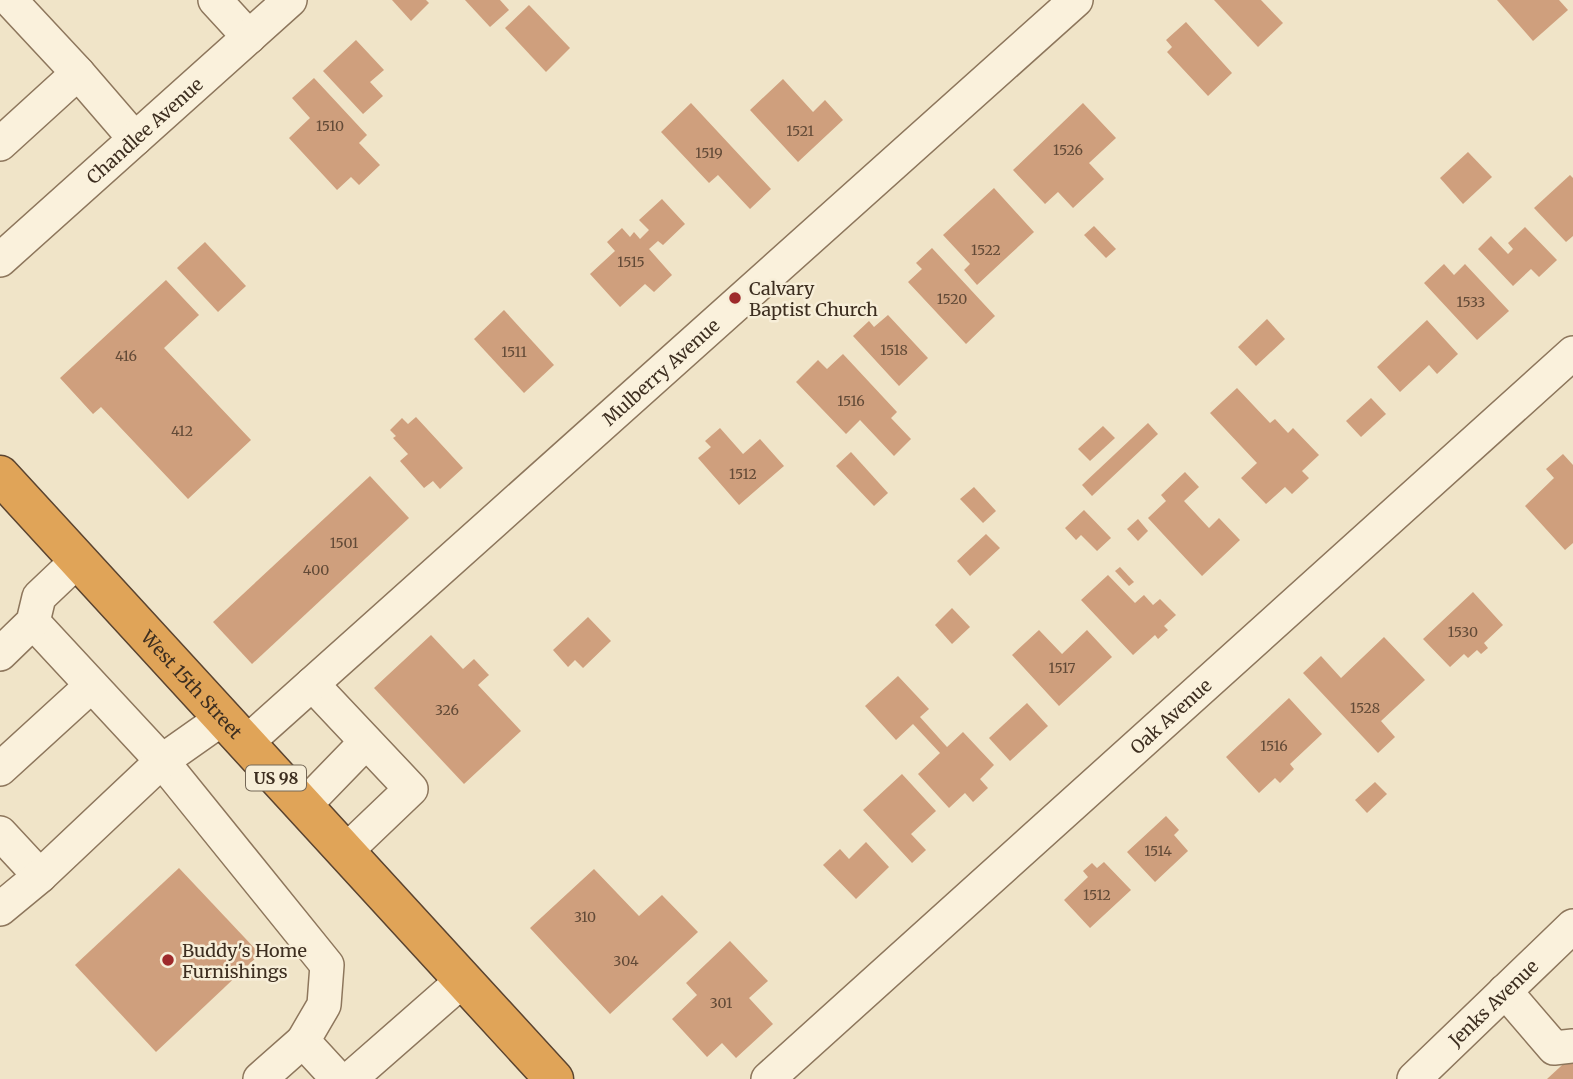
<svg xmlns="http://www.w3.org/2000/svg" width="1573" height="1079" font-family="Merriweather,serif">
	<rect width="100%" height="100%" fill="#f0e4c8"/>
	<g fill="#cf9f7d">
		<polygon points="392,0 426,0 429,3 411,21"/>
		<polygon points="465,0 500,0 509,10 490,27"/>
		<polygon points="1214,0 1261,0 1283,23 1258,47"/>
		<polygon points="1497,0 1559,0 1568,10 1533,41"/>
		<polygon points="529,5 570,48 546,72 505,28"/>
		<polygon points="1186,22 1232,73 1208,96 1167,52 1172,47 1166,40"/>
		<polygon points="356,40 384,70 370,82 383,96 363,114 323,71"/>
		<polygon points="314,78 367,135 359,143 380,165 359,185 351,177 337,190 289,138 310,118 292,98"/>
		<polygon points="783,79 813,112 825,100 843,120 798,162 750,110"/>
		<polygon points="691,103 771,189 750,209 718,175 709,183 661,132"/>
		<polygon points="1083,103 1116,138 1089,163 1104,179 1073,208 1058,192 1045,204 1013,170"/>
		<polygon points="1468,152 1492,177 1463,204 1440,178"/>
		<polygon points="1570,175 1573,178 1573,236 1566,242 1534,208"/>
		<polygon points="994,188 1034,232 977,285 964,270 970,264 943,235"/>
		<polygon points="662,199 685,224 663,245 658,241 649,249 672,275 654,292 645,284 620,307 590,274 615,251 607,242 622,228 630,237 634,232 640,239 649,230 639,220"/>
		<polygon points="1094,226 1116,249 1106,258 1084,235"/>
		<polygon points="1525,227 1557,260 1539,277 1531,269 1513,286 1478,249 1491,236 1508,254 1513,249 1508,243"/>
		<polygon points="205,242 246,286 218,312 177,268"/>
		<polygon points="932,248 995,316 966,344 908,282 922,269 916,263"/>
		<polygon points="1444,264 1454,275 1465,264 1509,311 1477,340 1424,283"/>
		<polygon points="166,280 199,315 164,348 251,440 188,499 101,407 93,414 60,378"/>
		<polygon points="504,310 554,365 524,393 474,339"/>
		<polygon points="888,315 928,358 899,386 853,336 869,321 874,327"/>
		<polygon points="1267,319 1285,339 1256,366 1238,347"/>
		<polygon points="1427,320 1458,354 1437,374 1429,365 1400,392 1377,367"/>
		<polygon points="843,354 897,412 891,418 911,439 894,456 860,420 846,434 796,382 818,360 827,369"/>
		<polygon points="1237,388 1270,423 1275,419 1288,433 1293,428 1319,455 1302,471 1309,478 1292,494 1285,487 1266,504 1241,478 1257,463 1210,413"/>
		<polygon points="1371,398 1386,414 1361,437 1346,421"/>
		<polygon points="416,417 463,468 440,489 433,481 424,488 400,461 408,454 393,438 396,436 390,430 402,418 408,424"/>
		<polygon points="1148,423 1158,434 1092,496 1082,485"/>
		<polygon points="1103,426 1115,438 1090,461 1078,449"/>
		<polygon points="720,428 743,454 760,439 784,466 739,505 698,458 711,447 705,441"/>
		<polygon points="851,452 888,493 874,506 836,466"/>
		<polygon points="1563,454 1573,465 1573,543 1565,550 1525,506 1554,478 1546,469"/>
		<polygon points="1185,472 1199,487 1184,501 1209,528 1219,518 1240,540 1202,576 1148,518 1166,501 1161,495"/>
		<polygon points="370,476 409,518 252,664 213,622"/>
		<polygon points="974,487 996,511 983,523 960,499"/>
		<polygon points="1084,510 1111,538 1097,551 1081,535 1076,540 1065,528"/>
		<polygon points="1138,519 1148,531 1138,541 1127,529"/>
		<polygon points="986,534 1000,548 970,576 957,561"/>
		<polygon points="1120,567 1134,582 1129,586 1115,571"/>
		<polygon points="1108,575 1135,603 1144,595 1153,605 1160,599 1176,615 1164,626 1168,630 1158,639 1155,635 1133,655 1081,600"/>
		<polygon points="1473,592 1503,625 1484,643 1488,648 1481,654 1477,650 1468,658 1464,654 1450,667 1423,639"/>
		<polygon points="952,608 970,627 952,644 935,625"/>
		<polygon points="588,617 611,641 583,668 575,660 568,667 553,650"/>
		<polygon points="1039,630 1062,654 1087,630 1112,657 1059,706 1012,655"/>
		<polygon points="431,635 463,669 474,659 489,675 478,685 521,731 464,784 374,688"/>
		<polygon points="1384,637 1425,680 1381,721 1395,737 1378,753 1303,673 1321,656 1341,678"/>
		<polygon points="898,676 929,709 920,717 947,747 963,732 994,765 980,779 988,788 973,802 965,793 949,808 918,774 940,753 913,724 896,740 865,706"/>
		<polygon points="1289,698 1322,734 1290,764 1294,769 1280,783 1275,778 1259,793 1226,757"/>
		<polygon points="1027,703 1048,726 1010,761 989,738"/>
		<polygon points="902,774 936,811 911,834 926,850 912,863 863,810"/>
		<polygon points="1375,782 1387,794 1367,813 1355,800"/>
		<polygon points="1166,816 1179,830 1174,835 1188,851 1155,882 1127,852"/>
		<polygon points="866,842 889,867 856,899 823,865 840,849 849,859"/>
		<polygon points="1104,862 1131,890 1090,928 1064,900 1088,877 1083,871 1092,863 1097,868"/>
		<polygon points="179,868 260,954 156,1052 75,965"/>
		<polygon points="594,869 639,916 662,895 698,932 610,1014 530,928"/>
		<polygon points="730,941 768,981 749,998 773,1024 736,1058 722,1043 707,1057 672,1019 697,995 686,983"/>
		<polygon points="1573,1055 1573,1079 1547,1079"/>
	</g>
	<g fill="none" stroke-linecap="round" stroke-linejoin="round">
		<g stroke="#8d765c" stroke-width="36">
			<g id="minor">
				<polyline points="10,0 78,73"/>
				<polyline points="215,0 249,37"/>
				<polyline points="0,144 78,73 135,139"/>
				<path id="s1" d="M0,260L290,0"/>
				<polyline points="33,622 162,761 327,965 324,1005 303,1041 338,1079"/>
				<polyline points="0,654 33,622 39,597 78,560"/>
				<polyline points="312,684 411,789 345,852"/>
				<path id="s2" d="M245,744L1076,0"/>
				<polyline points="0,769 91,686"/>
				<polyline points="303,807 366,742"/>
				<polyline points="0,833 40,876"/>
				<polyline points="0,909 40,876 162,761 223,718"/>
				<polyline points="1505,991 1554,1048 1573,1046"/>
				<polyline points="260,1079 303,1041"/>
				<polyline points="350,1079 463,980"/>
				<path id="s3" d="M768,1079L1573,353"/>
				<path id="s4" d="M1414,1079L1573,926"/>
			</g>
		</g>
		<g stroke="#5b4430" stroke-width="41">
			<g id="highway">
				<path id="s5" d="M0,475L554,1079"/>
			</g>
		</g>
		<use href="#minor" stroke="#faf1dc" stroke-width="33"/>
		<use href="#highway" stroke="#e0a458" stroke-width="38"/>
	</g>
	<g fill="#9e2a2b" stroke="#f7eed8" stroke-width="2.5">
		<circle cx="735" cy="298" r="7"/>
		<circle cx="168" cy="960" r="7"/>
	</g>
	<g text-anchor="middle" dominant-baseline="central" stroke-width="5" stroke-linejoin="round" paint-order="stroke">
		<g font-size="14" fill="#624a37">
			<text x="330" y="126">1510</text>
			<text x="800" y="131">1521</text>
			<text x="1068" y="150">1526</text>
			<text x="709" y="153">1519</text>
			<text x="986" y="250">1522</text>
			<text x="631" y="262">1515</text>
			<text x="952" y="299">1520</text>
			<text x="1471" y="302">1533</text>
			<text x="894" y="350">1518</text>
			<text x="514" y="352">1511</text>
			<text x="126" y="356">416</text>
			<text x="851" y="401">1516</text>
			<text x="182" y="431">412</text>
			<text x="743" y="474">1512</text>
			<text x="344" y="543">1501</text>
			<text x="316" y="570">400</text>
			<text x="1463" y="632">1530</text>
			<text x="1062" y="668">1517</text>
			<text x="1365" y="708">1528</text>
			<text x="447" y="710">326</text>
			<text x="1274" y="746">1516</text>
			<text x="1158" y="851">1514</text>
			<text x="1097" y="895">1512</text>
			<text x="585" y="917">310</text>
			<text x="626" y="961">304</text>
			<text x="721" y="1003">301</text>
		</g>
		<rect fill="#f7eed8" stroke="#756857" stroke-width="2" x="246" y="765.5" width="60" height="25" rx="5"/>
		<g font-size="16" font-weight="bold" fill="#3d2e20">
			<text x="276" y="778">US 98</text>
		</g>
		<g font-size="18" fill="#3d2e20" stroke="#f7eed8">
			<text stroke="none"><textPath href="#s1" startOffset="194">Chandlee Avenue</textPath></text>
			<text stroke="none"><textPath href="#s2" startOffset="558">Mulberry Avenue</textPath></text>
			<text stroke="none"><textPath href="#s5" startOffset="284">West 15th Street</textPath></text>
			<text stroke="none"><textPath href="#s3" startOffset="542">Oak Avenue</textPath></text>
			<text stroke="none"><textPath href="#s4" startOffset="110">Jenks Avenue</textPath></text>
		</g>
		<g font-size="18" fill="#3d2e20" stroke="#f7eed8" text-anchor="start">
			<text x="749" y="288">Calvary<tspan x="749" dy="21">Baptist Church</tspan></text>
			<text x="182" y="950">Buddy's Home<tspan x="182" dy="21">Furnishings</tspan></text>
		</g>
	</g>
</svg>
